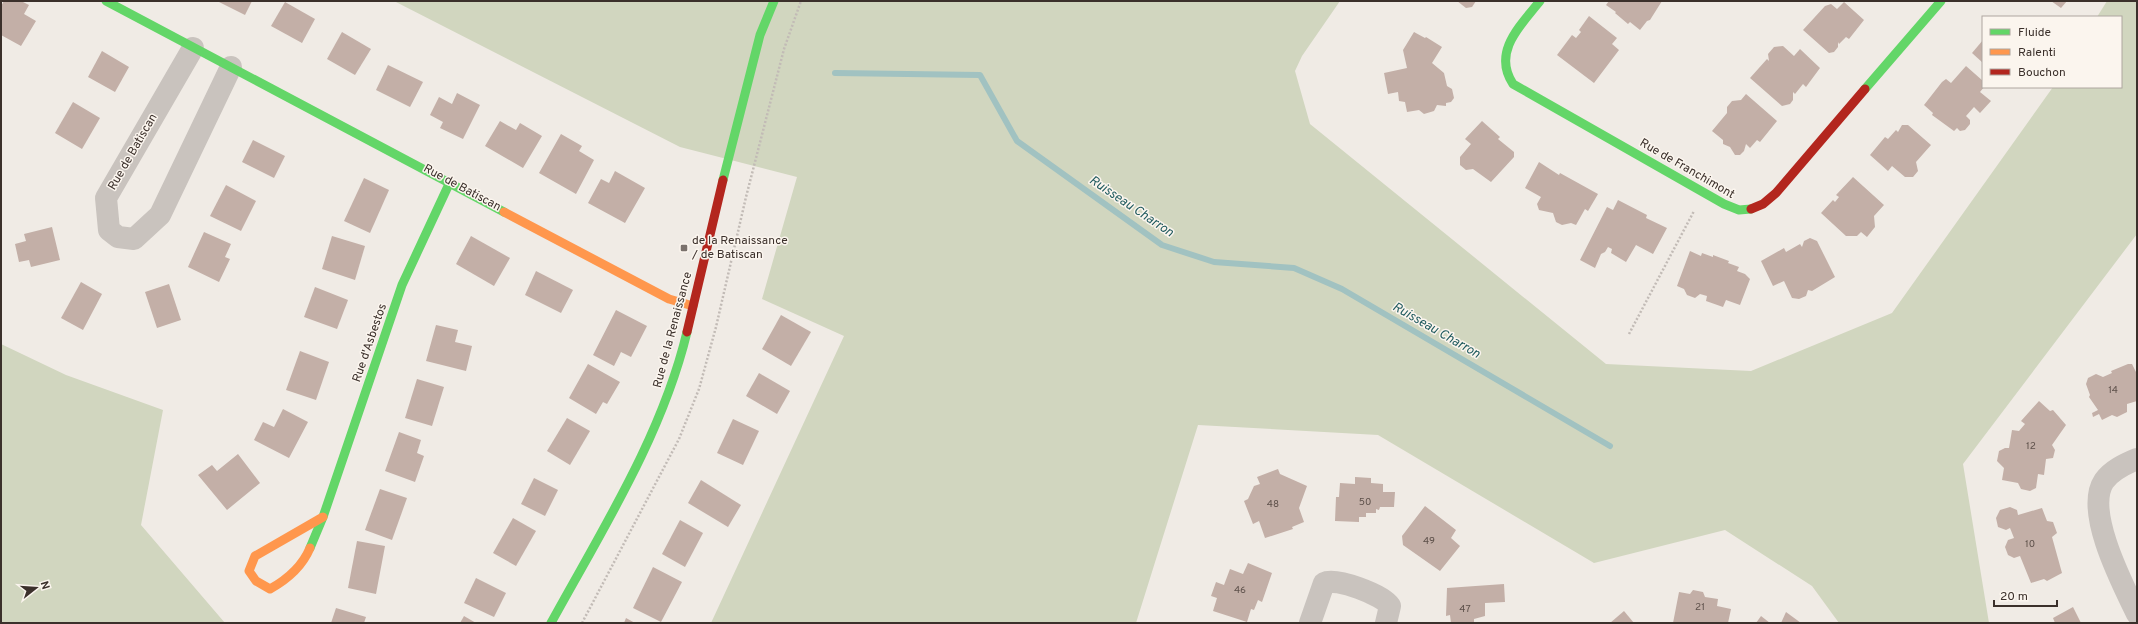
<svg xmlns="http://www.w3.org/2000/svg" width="2138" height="624" font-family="Overpass,sans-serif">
	<rect width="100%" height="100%" fill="#f0ebe5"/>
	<g fill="#d1d6bf">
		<polygon points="394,1 1340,1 1302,56 1295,71 1310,124 1606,364 1751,371 1892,313 2053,87 2121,87 2121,17 2097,17 2107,1 2137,1 2137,234 1963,464 1989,623 1839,623 1812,586 1725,530 1594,563 1378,435 1198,425 1136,623 711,623 844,336 762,299 797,177 680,147"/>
		<polygon points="1,344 66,375 163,410 141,525 225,623 1,623"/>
	</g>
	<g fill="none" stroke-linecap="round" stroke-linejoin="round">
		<polyline stroke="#a1c2c1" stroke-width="6" points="835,73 980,75 1017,141 1162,245 1214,262 1294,268 1342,289 1610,446"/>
	</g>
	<g fill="#c3afa7">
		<polygon points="4,1 21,1 29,5 24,14 36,21 21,46 1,35 1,6"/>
		<polygon points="217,1 252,1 245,15"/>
		<polygon points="1457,1 1476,1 1472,7 1466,8"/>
		<polygon points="1609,1 1662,1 1650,20 1647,21 1640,30 1630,22 1628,24 1615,13 1616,12 1606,5"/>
		<polygon points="2051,1 2067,1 2061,8"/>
		<polygon points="285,2 315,19 302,43 271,26"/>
		<polygon points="1844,2 1864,20 1849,39 1846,37 1839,44 1838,42 1838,47 1834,52 1829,53 1803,30 1825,6 1831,4 1837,9"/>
		<polygon points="1589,16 1617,38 1612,44 1619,50 1594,83 1557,55 1572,35 1576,38 1581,32 1579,30"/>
		<polygon points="342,32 371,49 355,75 327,59"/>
		<polygon points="1414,32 1425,38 1426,37 1442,47 1432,63 1444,73 1447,86 1452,89 1454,98 1451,102 1446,103 1446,106 1437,105 1434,111 1424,114 1419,110 1407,112 1405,102 1399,101 1398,92 1388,94 1384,73 1407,68 1403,50"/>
		<polygon points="1983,40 1983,63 1972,53"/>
		<polygon points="1783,46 1794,56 1800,49 1820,68 1806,87 1803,84 1795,94 1793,92 1793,100 1790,104 1782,106 1750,78 1767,59 1769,61 1768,54 1774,47"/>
		<polygon points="102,51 129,67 115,92 88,77"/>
		<polygon points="388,65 423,82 410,107 376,90"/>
		<polygon points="1966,66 1983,81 1984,87 1980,92 1991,101 1980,113 1974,107 1966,116 1970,120 1970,124 1965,130 1960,131 1957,128 1954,131 1932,115 1933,113 1924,105 1942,82 1946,79 1951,83"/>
		<polygon points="457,93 480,105 463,139 440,128 443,122 430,115 439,97 452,104"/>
		<polygon points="1746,94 1777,121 1760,142 1757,140 1750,148 1746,144 1744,151 1740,155 1735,155 1730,147 1723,144 1723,140 1712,131 1727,113 1727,107 1732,101 1741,100"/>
		<polygon points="73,102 100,118 82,149 55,133"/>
		<polygon points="500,121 516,130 520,123 542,136 523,168 485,146"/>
		<polygon points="1482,121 1500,137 1498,139 1514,152 1514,157 1491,182 1473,169 1466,170 1460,165 1460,157 1471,144 1465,139"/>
		<polygon points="1902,125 1908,125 1931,145 1916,162 1918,171 1913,177 1905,177 1892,166 1888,171 1870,155 1885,137 1888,139 1896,130 1898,132"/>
		<polygon points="561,134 582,146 579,151 594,160 576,194 539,173"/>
		<polygon points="253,140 285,156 274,178 242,162"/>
		<polygon points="1539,162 1559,175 1560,173 1598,194 1588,211 1585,209 1576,225 1571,223 1562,225 1556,222 1553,213 1539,210 1537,204 1541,197 1525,188"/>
		<polygon points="615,171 645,188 625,223 588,203 601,179 609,183"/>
		<polygon points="1853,177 1884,205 1874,216 1875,227 1867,237 1861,232 1857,236 1846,236 1821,213 1833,200 1835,202 1839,197 1836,195"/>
		<polygon points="364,178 389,190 370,233 344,221"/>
		<polygon points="226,185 256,201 241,231 210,216"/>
		<polygon points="1618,200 1647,215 1646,218 1667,228 1653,254 1636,245 1626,262 1611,253 1612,249 1608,247 1605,252 1601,254 1595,268 1580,260 1607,207 1613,210"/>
		<polygon points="52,227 60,260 31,267 29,260 19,262 15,244 26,241 24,234"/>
		<polygon points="204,232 231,244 225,257 230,259 219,282 188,267"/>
		<polygon points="332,236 365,246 355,280 322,269"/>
		<polygon points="471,236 510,258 494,286 456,264"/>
		<polygon points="1810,238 1817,241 1835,277 1812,291 1808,290 1806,296 1799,299 1792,298 1784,281 1773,286 1761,261 1784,248 1786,252 1800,244 1802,247 1804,241"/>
		<polygon points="1690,251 1701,256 1702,253 1713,257 1713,255 1729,261 1728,263 1739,267 1737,271 1745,274 1750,279 1740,305 1726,300 1723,307 1706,301 1707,296 1700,294 1695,298 1687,295 1684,289 1677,286"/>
		<polygon points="536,271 573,290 561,313 525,295"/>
		<polygon points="81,282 102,294 83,330 61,318"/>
		<polygon points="169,284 181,320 157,328 145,292"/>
		<polygon points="315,287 348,300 337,329 304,317"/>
		<polygon points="616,310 647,326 631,357 621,352 614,366 593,355"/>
		<polygon points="781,315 811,332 791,366 762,349"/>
		<polygon points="436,325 458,330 455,342 472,346 466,371 426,361"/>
		<polygon points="300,351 329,362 316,400 286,390"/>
		<polygon points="588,364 620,382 607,404 603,402 596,414 569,398"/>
		<polygon points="2128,364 2132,364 2137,374 2137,401 2127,404 2127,412 2117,417 2112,415 2102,420 2099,414 2093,417 2092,413 2098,410 2089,397 2090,395 2086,384 2088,378 2096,374 2103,377 2112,373 2111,371"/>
		<polygon points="759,373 790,391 777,414 746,396"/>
		<polygon points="417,379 444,387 432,426 405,418"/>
		<polygon points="2039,401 2050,411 2053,410 2066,425 2052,445 2055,450 2053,458 2046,459 2044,475 2038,474 2036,488 2030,491 2021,489 2018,483 2002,480 2004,468 1997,461 1999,451 2005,448 2009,448 2012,430 2019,431 2025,424 2021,421"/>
		<polygon points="283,409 308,422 289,458 254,440 263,422 274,427"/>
		<polygon points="567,418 590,431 570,465 547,451"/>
		<polygon points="733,419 759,431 743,465 717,453"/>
		<polygon points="399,432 421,440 417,453 424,456 415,482 385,471"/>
		<polygon points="238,454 260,483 227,510 198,475 212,465 217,471"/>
		<polygon points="1278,469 1280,474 1307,486 1299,508 1304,522 1292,527 1293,529 1265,538 1259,521 1253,524 1244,501 1248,499 1254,486 1260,484 1257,477"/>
		<polygon points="1355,477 1371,478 1371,483 1383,484 1383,492 1395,492 1394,507 1380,507 1379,510 1376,509 1376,513 1366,513 1366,517 1359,517 1359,522 1335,521 1336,497 1339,497 1340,483 1355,484"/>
		<polygon points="534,478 558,490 545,516 521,504"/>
		<polygon points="701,480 741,505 728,527 688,503"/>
		<polygon points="380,489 407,498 392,540 365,530"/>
		<polygon points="1425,506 1456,530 1451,538 1460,546 1440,571 1403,545 1402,536"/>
		<polygon points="2010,507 2017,510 2018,515 2042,508 2047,521 2053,522 2057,533 2052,537 2062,573 2047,581 2044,579 2031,583 2020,556 2014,558 2008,555 2005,547 2008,540 2014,538 2010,528 2006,530 1998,527 1996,518 2000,510"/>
		<polygon points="513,518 536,531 516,566 493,553"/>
		<polygon points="680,520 703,533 685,567 662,554"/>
		<polygon points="357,541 385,546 376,594 348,588"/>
		<polygon points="1248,563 1272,573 1262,602 1258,600 1254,610 1251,609 1247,622 1213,611 1217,598 1211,596 1216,582 1224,585 1230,569 1243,574"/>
		<polygon points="653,567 682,582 661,622 633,608"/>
		<polygon points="476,578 506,593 494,617 464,603"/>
		<polygon points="1504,584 1505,602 1485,603 1485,616 1474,619 1474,623 1451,623 1450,615 1446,616 1447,588"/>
		<polygon points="1693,590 1703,592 1705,597 1718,599 1717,606 1731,609 1728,623 1673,623 1679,592 1690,594"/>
		<polygon points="2073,607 2081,623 2055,623 2053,618"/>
		<polygon points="336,608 366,617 364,623 331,623"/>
		<polygon points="1624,611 1634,623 1610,623"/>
		<polygon points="1786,612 1801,623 1781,623"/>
		<polygon points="464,616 476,623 460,623"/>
		<polygon points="1761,616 1770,623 1756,623"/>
		<polygon points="626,618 635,623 624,623"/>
	</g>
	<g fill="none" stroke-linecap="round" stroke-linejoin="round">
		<g stroke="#c2bbb6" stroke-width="2.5" stroke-dasharray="2 2" stroke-linecap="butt">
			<polyline points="1629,334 1694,211"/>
			<polyline points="582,623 679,439 699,389 716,327 746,197 784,49 801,1"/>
		</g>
		<g stroke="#c9c3be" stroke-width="22">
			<polyline points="193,48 106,198 109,230 118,237 134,239 160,215 231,67"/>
			<path d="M2137,459C2125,464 2112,470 2104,481C2084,511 2123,585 2137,614"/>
			<path d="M1310,623L1324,583C1336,577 1383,595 1390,606L1386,623"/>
		</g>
		<g stroke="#63d668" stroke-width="9">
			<polyline points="106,1 504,212"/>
			<path d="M1540,1C1520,26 1492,52 1513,84L1724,204L1739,210L1751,209"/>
			<polyline points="1865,89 1941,1"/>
			<polyline points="723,180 760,35 774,1"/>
			<polyline points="310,548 323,517 402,285 450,182"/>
			<path d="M551,623C602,530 662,436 687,332"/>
		</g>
		<g stroke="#ff974d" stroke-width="9">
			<polyline points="504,212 669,299 693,306"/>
			<path d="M310,548C302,567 288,579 270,589L256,581L249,571L255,556L323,517"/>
		</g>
		<g stroke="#b3261e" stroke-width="9">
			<polyline points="1751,209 1763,204 1776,193 1865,89"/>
			<polyline points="687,332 723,180"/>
		</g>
	</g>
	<rect fill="#7a716c" stroke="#fbf5ee" stroke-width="1.5" x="680" y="244" width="8" height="8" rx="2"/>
	<g text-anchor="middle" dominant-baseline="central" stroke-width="3" stroke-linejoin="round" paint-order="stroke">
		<g font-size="10" fill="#5d504a">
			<text x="2113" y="390">14</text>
			<text x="2031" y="446">12</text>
			<text x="1365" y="502">50</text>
			<text x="1273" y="504">48</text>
			<text x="1429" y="541">49</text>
			<text x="2030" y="544">10</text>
			<text x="1240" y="590">46</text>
			<text x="1700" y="607">21</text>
			<text x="1465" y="609">47</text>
		</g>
		<g font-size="12" fill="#3b302b" stroke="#fbf5ee">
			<text transform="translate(133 152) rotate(-60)">Rue de Batiscan</text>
			<text transform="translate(1687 169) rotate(30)">Rue de Franchimont</text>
			<text transform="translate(462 188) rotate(28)">Rue de Batiscan</text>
			<text transform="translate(673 330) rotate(-75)">Rue de la Renaissance</text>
			<text transform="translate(370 343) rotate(-71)">Rue d'Asbestos</text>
		</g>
		<g font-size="12" fill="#3b302b" stroke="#fbf5ee" text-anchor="start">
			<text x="692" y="241">de la Renaissance<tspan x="692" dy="14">/ de Batiscan</tspan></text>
		</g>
		<g font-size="13" font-style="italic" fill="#1f5a5e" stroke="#fbf5ee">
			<text transform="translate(1131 207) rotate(34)">Ruisseau Charron</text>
			<text transform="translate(1436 331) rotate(30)">Ruisseau Charron</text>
		</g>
	</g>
	<rect width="2138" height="624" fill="none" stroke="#3b302b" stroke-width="4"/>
	<rect x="1982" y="16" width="140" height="72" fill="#fbf5ee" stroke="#aea6a0"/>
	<rect x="1990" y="29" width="20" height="6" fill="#63d668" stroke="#aea6a0"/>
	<text x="2018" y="36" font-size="12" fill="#3b302b">Fluide</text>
	<rect x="1990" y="49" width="20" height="6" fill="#ff974d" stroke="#aea6a0"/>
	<text x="2018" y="56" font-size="12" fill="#3b302b">Ralenti</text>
	<rect x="1990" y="69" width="20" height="6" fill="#b3261e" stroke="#aea6a0"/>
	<text x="2018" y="76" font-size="12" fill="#3b302b">Bouchon</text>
	<g transform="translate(36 588) rotate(73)" stroke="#fbf5ee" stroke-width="3" paint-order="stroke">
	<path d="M0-3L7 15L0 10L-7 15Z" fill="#3b302b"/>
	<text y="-6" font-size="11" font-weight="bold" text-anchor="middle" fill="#3b302b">N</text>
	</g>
	<path d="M1994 600v6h63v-6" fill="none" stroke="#3b302b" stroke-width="2"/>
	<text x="2000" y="600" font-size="12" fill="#3b302b" stroke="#fbf5ee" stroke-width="3" paint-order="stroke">20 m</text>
</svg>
